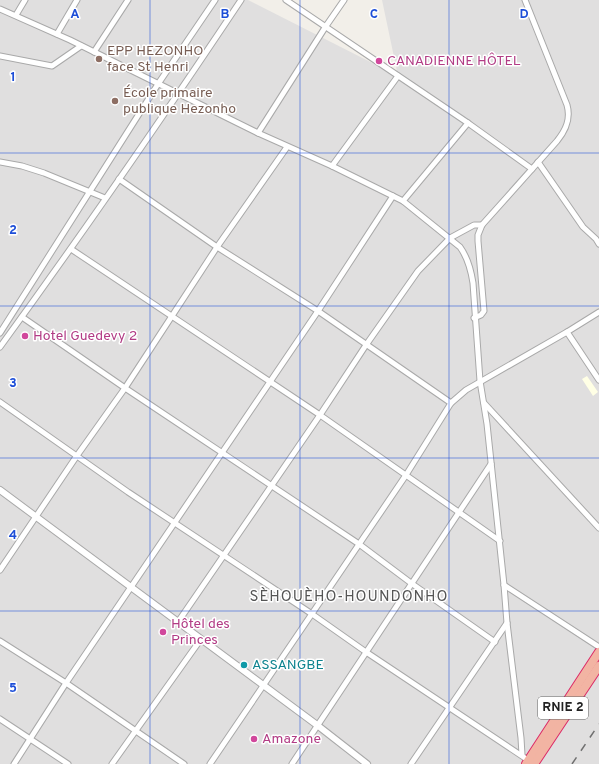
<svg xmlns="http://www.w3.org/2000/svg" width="599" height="764" font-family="Overpass,sans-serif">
	<rect width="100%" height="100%" fill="#f2efe9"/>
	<polygon fill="#e0dfdf" points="0,0 248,0 398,76 382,0 599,0 599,764 0,764"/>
	<polygon fill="#ffffe5" points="587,376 598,392 593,396 582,379"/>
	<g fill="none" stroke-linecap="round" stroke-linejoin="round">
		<g stroke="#a9a9a9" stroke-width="7">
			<g id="minor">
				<polyline points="286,0 468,123 532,169"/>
				<path d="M0,9L70,40L258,133L332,166L403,201L460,247C468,258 471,270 473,283L480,381L487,424L504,585L507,623L521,738L522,755"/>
				<polyline points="16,15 25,0"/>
				<polyline points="57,34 77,0"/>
				<polyline points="94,52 128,0"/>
				<polyline points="0,56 52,66 81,46"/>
				<polyline points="258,133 326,26 344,0"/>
				<polyline points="0,162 22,166 44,173 105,198"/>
				<polyline points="538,162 583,227 596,239 599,244"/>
				<polyline points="332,166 398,76"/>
				<polyline points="119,179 217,247 318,311 451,403"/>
				<polyline points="403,201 468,123"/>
				<polyline points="71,249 320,415 500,541"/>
				<polyline points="22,317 125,388 359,544 411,583 495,642"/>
				<path d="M474,318L481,315L484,311L478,241V235L482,225L557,141C566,130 571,119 567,105L525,0"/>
				<polyline points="567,332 599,380"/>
				<polyline points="0,333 158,84 215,0"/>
				<path d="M0,347C83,233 163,117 241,0"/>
				<polyline points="0,402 128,492 312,614 366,652 531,762"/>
				<polyline points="484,403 599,528"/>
				<polyline points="0,570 76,457 125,388 217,247 287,147"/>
				<polyline points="504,585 599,647"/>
				<polyline points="178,622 320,415 366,345 418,271 450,238 474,225 482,225"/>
				<polyline points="0,641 66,683 184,764"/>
				<polyline points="0,719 68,764"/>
				<polyline points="14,764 66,683 318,311 393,196"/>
				<polyline points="112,764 201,639"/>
				<polyline points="210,764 406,475 451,403 466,390 567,332 599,312"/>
				<polyline points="292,764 491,464"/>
				<polyline points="411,764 507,623"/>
			</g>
		</g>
		<g stroke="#a9a9a9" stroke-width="8">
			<polyline id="tertiary" points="0,490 317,725 367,764"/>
		</g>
		<g stroke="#dc2a67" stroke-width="10">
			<g id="trunk">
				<polyline points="526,764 599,652"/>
				<polyline points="534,764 599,666"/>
			</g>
		</g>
		<use href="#minor" stroke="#fff" stroke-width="5"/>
		<use href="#tertiary" stroke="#fff" stroke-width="6"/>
		<use href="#trunk" stroke="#f2b4a3" stroke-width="8"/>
		<polyline stroke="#707070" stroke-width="1.5" stroke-dasharray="8 8" stroke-linecap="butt" points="572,764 599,724"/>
	</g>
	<path fill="none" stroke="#1d4ed8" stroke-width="1" stroke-opacity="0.55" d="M150,0V764M300,0V764M449,0V764M0,153H599M0,306H599M0,458H599M0,611H599"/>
	<g fill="#8d6e63" stroke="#fff" stroke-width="1.5">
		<circle cx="99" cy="59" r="4"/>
		<circle cx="115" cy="101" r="4"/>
	</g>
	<g fill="#d1479c" stroke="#fff" stroke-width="1.5">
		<circle cx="379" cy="61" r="4"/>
		<circle cx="25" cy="336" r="4"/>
		<circle cx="163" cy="632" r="4"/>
		<circle cx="254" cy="739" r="4"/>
	</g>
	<circle fill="#0f9aa8" stroke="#fff" stroke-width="1.5" cx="244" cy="665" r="4"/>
	<g text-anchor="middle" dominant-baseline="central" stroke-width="3" stroke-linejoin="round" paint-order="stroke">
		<rect fill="#fff" stroke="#646464" stroke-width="1" x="538" y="697" width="50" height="22" rx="3"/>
		<g font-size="13" font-weight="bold" fill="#222">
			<text x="563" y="708">RNIE 2</text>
		</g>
		<g font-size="14" fill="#785e54" stroke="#fff" text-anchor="start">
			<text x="107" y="51">EPP HEZONHO<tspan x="107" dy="16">face St Henri</tspan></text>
			<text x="123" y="93">École primaire<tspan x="123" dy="16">publique Hezonho</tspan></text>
		</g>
		<g font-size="14" fill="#b23c85" stroke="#fff" text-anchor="start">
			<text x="387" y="61">CANADIENNE HÔTEL</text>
			<text x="33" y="336">Hotel Guedevy 2</text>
			<text x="171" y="624">Hôtel des<tspan x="171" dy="16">Princes</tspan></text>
			<text x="262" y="739">Amazone</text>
		</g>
		<g font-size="14" fill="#0d838f" stroke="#fff" text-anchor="start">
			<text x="252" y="665">ASSANGBE</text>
		</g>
		<g font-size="15" letter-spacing="1" fill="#555" stroke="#fff">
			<text x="349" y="597">SÈHOUÈHO-HOUNDONHO</text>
		</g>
	</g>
	<g font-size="13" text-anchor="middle" font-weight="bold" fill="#1d4ed8" stroke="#fff" stroke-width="3" stroke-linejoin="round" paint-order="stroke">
		<text x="75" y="18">A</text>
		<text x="225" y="18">B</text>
		<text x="374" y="18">C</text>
		<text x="524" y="18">D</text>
		<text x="13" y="81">1</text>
		<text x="13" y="234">2</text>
		<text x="13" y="387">3</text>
		<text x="13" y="539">4</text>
		<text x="13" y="692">5</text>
	</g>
</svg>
